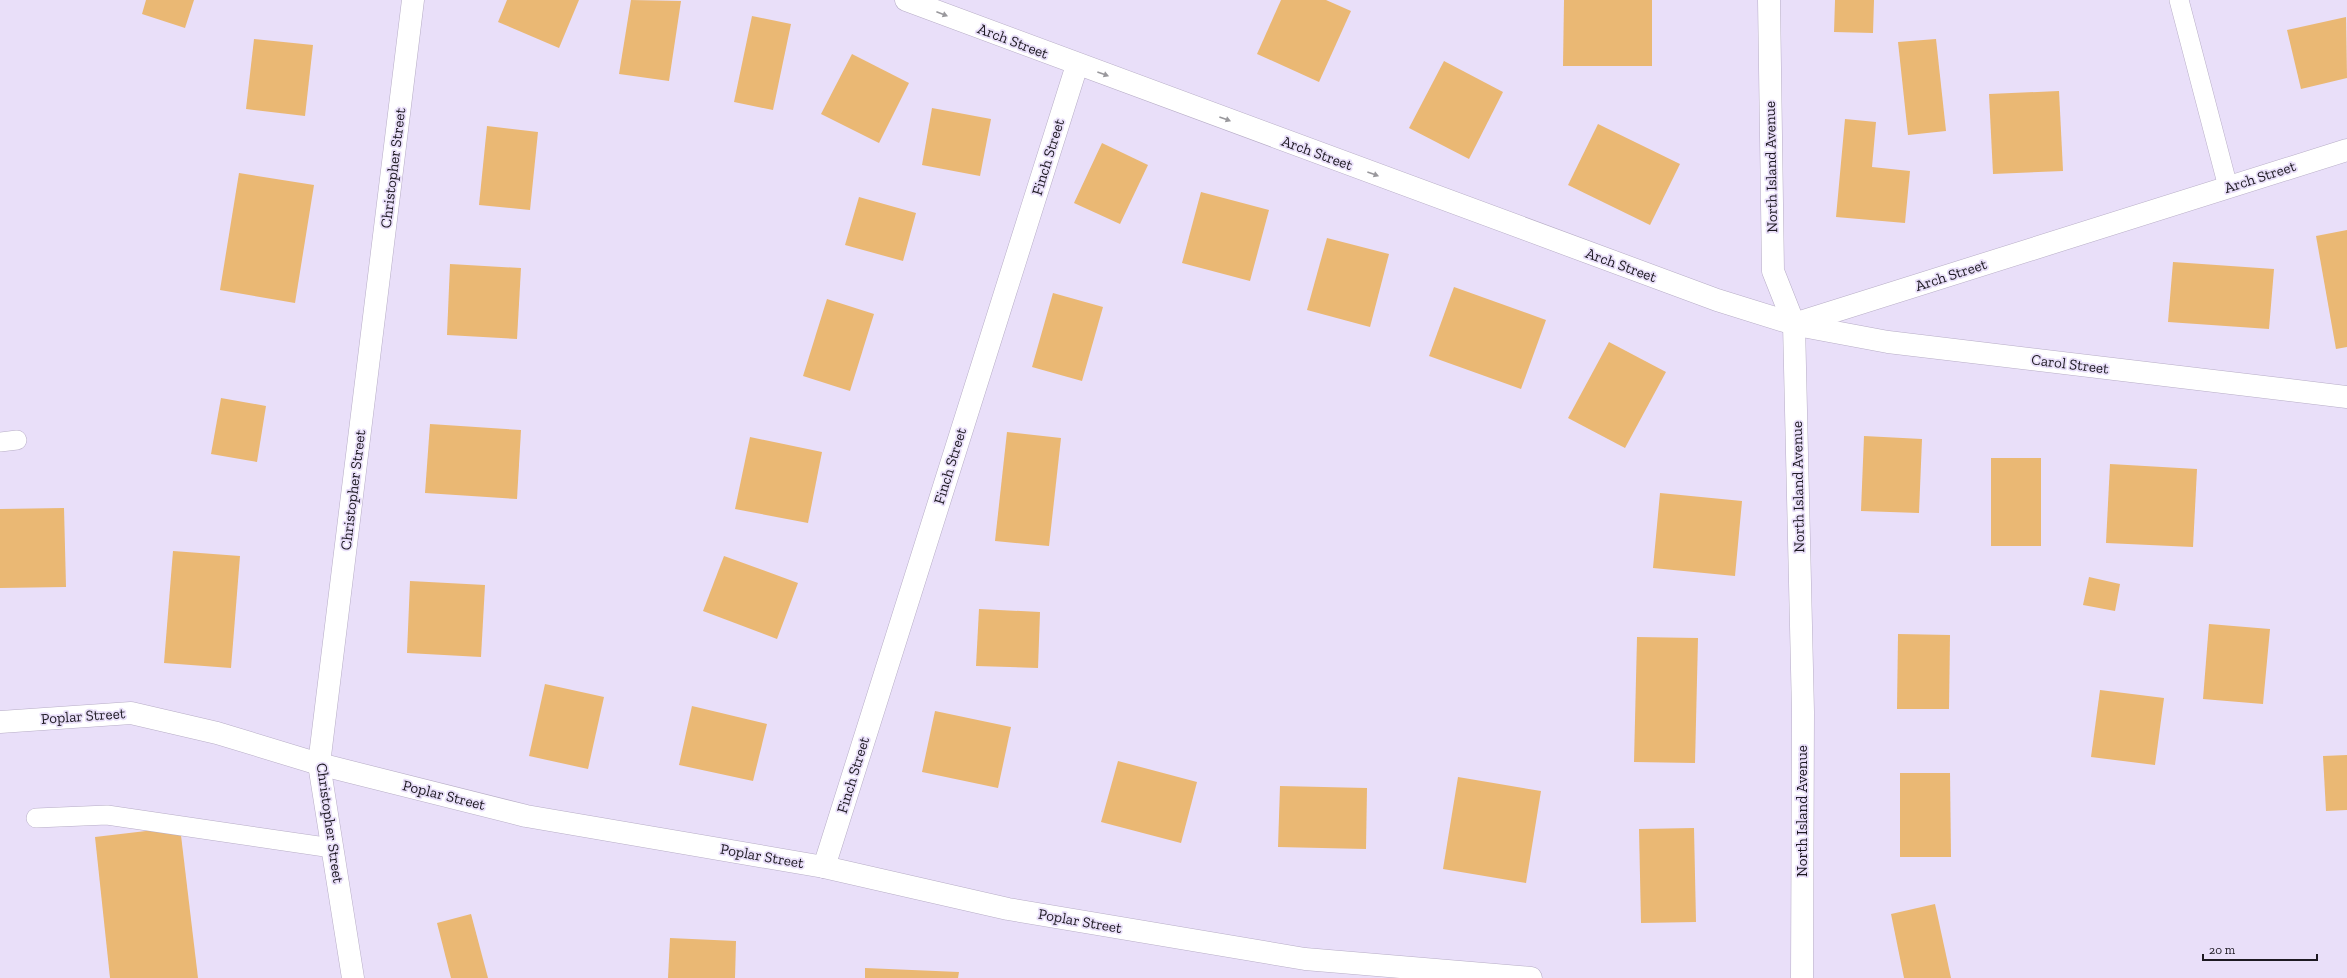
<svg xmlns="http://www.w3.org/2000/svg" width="2347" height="978" font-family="'Zilla Slab',serif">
	<rect width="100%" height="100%" fill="#e9dff9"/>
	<g fill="#eab874">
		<polygon points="146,0 194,0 185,28 142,14"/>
		<polygon points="507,0 579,0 559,48 498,22"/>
		<polygon points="631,0 681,1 669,81 619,74"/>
		<polygon points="1281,0 1326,0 1351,11 1319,82 1257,54"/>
		<polygon points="1564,0 1652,0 1652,66 1563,66"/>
		<polygon points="1835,0 1874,0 1873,33 1834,32"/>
		<polygon points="752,16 791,24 773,110 734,102"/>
		<polygon points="2346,17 2347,78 2301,89 2287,30"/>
		<polygon points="254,39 313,45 305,116 246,109"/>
		<polygon points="1936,39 1946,131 1908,135 1898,42"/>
		<polygon points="852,54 909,83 879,143 821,114"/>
		<polygon points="1444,61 1503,92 1469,159 1409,128"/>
		<polygon points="2059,91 2063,171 1993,174 1989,94"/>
		<polygon points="932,108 991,119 980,176 922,165"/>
		<polygon points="1845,119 1876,122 1872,167 1910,171 1905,223 1836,217"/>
		<polygon points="1598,124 1680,164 1650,225 1568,185"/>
		<polygon points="487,126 538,132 530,210 479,205"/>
		<polygon points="1102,143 1148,165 1120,224 1074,203"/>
		<polygon points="239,173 314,185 295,303 220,290"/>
		<polygon points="1201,192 1269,210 1250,281 1182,263"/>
		<polygon points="859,197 916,213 903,261 845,245"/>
		<polygon points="2347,230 2347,347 2336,349 2316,236"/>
		<polygon points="1327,238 1389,254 1370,327 1307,310"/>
		<polygon points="2173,262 2274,269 2269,329 2168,322"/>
		<polygon points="450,264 521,268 517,339 447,335"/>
		<polygon points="1454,287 1546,320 1521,389 1429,356"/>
		<polygon points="1053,293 1103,307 1082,381 1032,367"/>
		<polygon points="827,299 874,314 850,391 803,376"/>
		<polygon points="1609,342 1666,372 1625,448 1568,418"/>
		<polygon points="221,398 266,406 257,462 211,454"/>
		<polygon points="430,424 521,430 517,499 425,493"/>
		<polygon points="1007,432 1061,438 1049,546 995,541"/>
		<polygon points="1864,436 1922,439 1919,513 1861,511"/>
		<polygon points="750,437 822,452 808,523 735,509"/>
		<rect x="1991" y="458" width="50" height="88"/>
		<polygon points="2110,464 2197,469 2193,547 2106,543"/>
		<polygon points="1660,493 1742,501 1735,576 1653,568"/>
		<polygon points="64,508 66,587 0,588 0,509"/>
		<polygon points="173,551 240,556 231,668 164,663"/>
		<polygon points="724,556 798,583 777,639 703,611"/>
		<polygon points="2089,577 2120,584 2115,611 2083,605"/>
		<polygon points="410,581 485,585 481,657 407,653"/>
		<polygon points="979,609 1040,612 1038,668 976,666"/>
		<polygon points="2209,624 2270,629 2263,704 2203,699"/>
		<polygon points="1898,634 1950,635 1949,709 1897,709"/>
		<polygon points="1637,637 1698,638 1695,763 1634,762"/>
		<polygon points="545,684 604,697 588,769 529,756"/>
		<polygon points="2100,690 2164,698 2155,765 2091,757"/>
		<polygon points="692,706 767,724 753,781 679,765"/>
		<polygon points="935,711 1011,727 998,788 922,772"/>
		<polygon points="2347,755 2347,810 2326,811 2323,756"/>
		<polygon points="1118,761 1197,782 1181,843 1101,822"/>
		<polygon points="1900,773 1950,773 1951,857 1900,857"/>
		<polygon points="1458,777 1541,791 1526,883 1443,869"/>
		<polygon points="1280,786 1367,788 1366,849 1278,847"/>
		<polygon points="180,827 198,978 110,978 95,837"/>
		<polygon points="1694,828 1696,922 1641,923 1639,829"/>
		<polygon points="1935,904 1951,978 1904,978 1891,914"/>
		<polygon points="471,914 488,978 451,978 437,923"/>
		<polygon points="670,938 736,941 735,978 668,978"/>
		<polygon points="865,968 959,972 958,978 865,978"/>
	</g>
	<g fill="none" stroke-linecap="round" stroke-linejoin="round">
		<g stroke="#b7adc6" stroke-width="20">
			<g id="lane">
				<polyline points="2179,0 2228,187"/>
				<polyline points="0,442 17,440"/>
				<polyline points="36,818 107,815 332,848"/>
			</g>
		</g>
		<g stroke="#b7adc6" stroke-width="23">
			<g id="street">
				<polyline points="906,0 1717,300 1794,324 2347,150"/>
				<polyline points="1797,325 1888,342 2347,397"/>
				<polyline points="0,722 131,713 217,733 319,764 526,816 824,867 1008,909 1305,959 1531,978"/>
				<polyline points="824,867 1077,65"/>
				<polyline points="353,978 319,764 413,0"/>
			</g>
		</g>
		<g stroke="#b7adc6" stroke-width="23">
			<polyline id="secondary" points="1769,0 1773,271 1794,324 1803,712 1802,978"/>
		</g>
		<use href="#lane" stroke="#fff" stroke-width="19"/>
		<use href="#street" stroke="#fff" stroke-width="22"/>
		<use href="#secondary" stroke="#fff" stroke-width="22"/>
	</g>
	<defs><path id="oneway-solid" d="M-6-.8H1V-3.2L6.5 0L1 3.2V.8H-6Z"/></defs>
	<g fill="#99989c">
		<use href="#oneway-solid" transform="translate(942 14) rotate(21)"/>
		<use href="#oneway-solid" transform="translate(1103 74) rotate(20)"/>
		<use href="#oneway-solid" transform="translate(1225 119) rotate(20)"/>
		<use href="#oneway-solid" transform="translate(1373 174) rotate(20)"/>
	</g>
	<g text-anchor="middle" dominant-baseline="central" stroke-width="3.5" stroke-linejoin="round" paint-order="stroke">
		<g font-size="15" fill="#1d1922" stroke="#e9dff9">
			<text transform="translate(1013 41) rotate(21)">Arch Street</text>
			<text transform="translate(1317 153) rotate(20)">Arch Street</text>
			<text transform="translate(1048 157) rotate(-73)">Finch Street</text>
			<text transform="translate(1771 167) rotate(-91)">North Island Avenue</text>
			<text transform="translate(393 168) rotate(-83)">Christopher Street</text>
			<text transform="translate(2260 177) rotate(-18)">Arch Street</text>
			<text transform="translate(1621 265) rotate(20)">Arch Street</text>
			<text transform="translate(1951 275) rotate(-18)">Arch Street</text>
			<text transform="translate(2070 364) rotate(7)">Carol Street</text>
			<text transform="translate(950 466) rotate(-73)">Finch Street</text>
			<text transform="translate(1798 487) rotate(-91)">North Island Avenue</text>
			<text transform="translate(353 490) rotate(-83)">Christopher Street</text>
			<text transform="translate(83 716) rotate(-4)">Poplar Street</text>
			<text transform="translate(853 775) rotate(-73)">Finch Street</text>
			<text transform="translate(444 795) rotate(14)">Poplar Street</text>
			<text transform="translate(1802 811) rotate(-90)">North Island Avenue</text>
			<text transform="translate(330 823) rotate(82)">Christopher Street</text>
			<text transform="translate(762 856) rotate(10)">Poplar Street</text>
			<text transform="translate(1080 921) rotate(10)">Poplar Street</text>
		</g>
	</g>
	<path d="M2203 954v6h114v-6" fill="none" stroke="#1d1922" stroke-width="2"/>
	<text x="2209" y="954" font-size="12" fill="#1d1922" stroke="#e9dff9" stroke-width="3" paint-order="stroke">20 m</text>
</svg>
